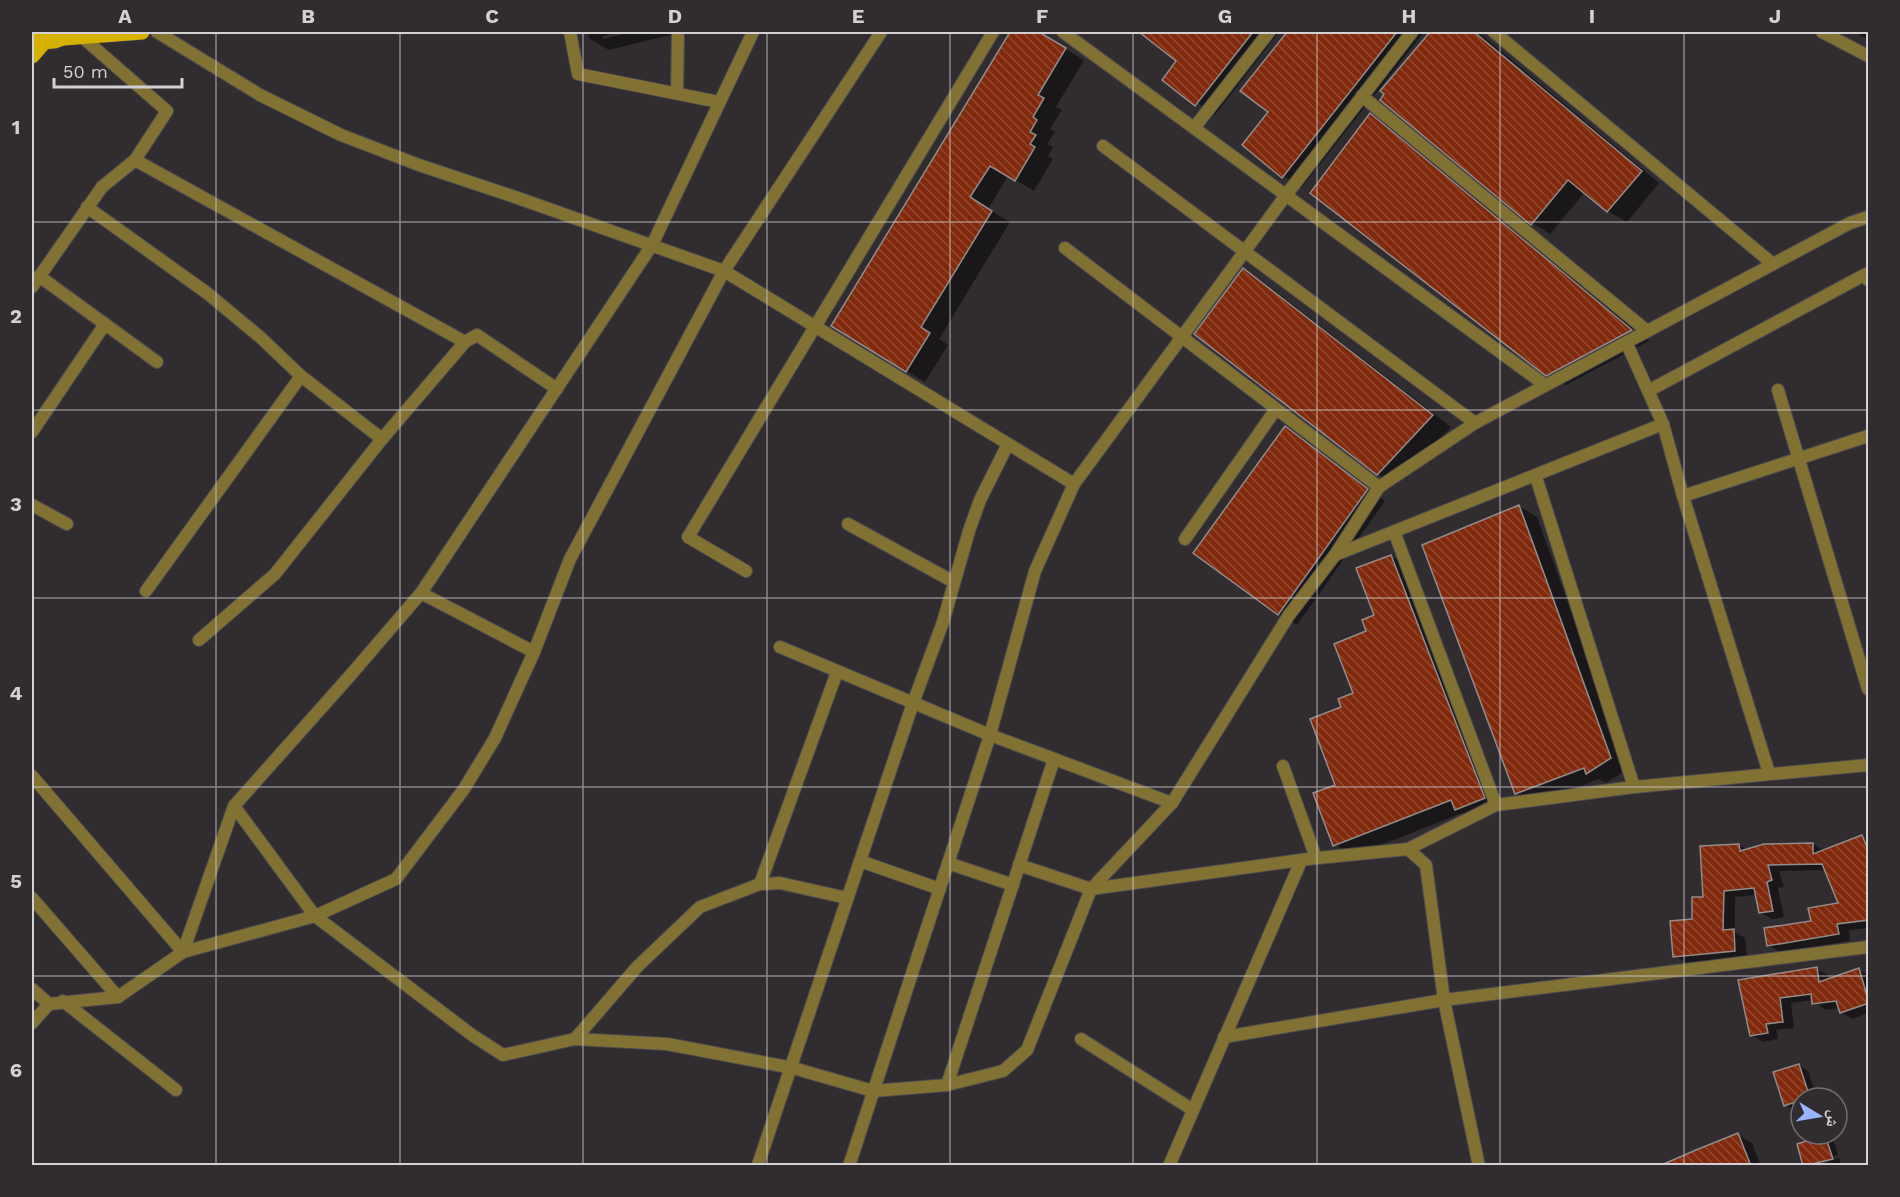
<svg xmlns="http://www.w3.org/2000/svg" width="1900" height="1197" font-family="'Work Sans','Noto Naskh Arabic',sans-serif">
	<defs>
		<pattern id="building-back-hatch" width="6" height="6" patternUnits="userSpaceOnUse" patternTransform="scale(1.5)"><rect width="6" height="6" fill="#81290d"/><path d="M-1 5l2 2M0 0l6 6M5-1l2 2" fill="none" stroke="#92472f"/></pattern>
	</defs>
	<rect width="100%" height="100%" fill="#302c30"/>
	<g fill="#0007">
		<polygon points="588,32 619,32 603,36 603,39 632,32 673,32 674,34 609,50 590,39"/>
		<polygon points="1011,32 1037,32 1084,60 1056,107 1062,110 1050,129 1055,132 1047,144 1053,147 1048,156 1053,159 1034,191 1008,176 988,209 1010,222 939,339 948,345 925,382 833,326"/>
		<polygon points="1152,32 1279,32 1215,115 1164,79 1178,60 1148,37"/>
		<polygon points="1289,32 1424,32 1302,187 1283,176 1270,112 1243,90"/>
		<polygon points="1432,32 1478,32 1659,183 1627,222 1608,211 1585,192 1550,234 1532,223 1382,91"/>
		<polygon points="1854,32 1868,32 1868,39"/>
		<polygon points="1370,115 1389,126 1649,341 1566,385 1547,374"/>
		<polygon points="1244,270 1262,281 1451,427 1396,485 1378,474"/>
		<polygon points="1286,428 1304,439 1385,501 1297,625 1278,614"/>
		<polygon points="1519,506 1537,517 1628,769 1606,783 1599,779 1535,804 1516,793"/>
		<polygon points="1391,556 1410,567 1503,809 1475,820 1462,813 1353,856 1335,845 1343,708 1355,694 1368,632 1376,616"/>
		<polygon points="1862,837 1868,841 1868,848 1864,845 1868,856 1868,928 1849,930 1850,941 1780,952 1768,945 1840,904 1826,870 1779,871 1784,887 1778,888 1784,917 1772,919 1760,912 1756,895 1735,897 1735,932 1745,938 1747,957 1687,963 1674,956 1705,899 1739,845 1748,850 1813,844 1825,851"/>
		<polygon points="1817,969 1828,975 1828,980 1859,970 1868,975 1868,1013 1852,1019 1841,1012 1839,1008 1825,1010 1813,1000 1791,1003 1794,1028 1776,1030 1778,1039 1763,1042 1752,1035 1740,981"/>
		<polygon points="1799,1065 1808,1071 1817,1098 1801,1098 1801,1108 1794,1110 1785,1105"/>
		<polygon points="1738,1135 1752,1143 1761,1166 1664,1166"/>
		<polygon points="1825,1137 1834,1142 1838,1155 1805,1166"/>
		<polygon points="1839,1158 1841,1164 1816,1166"/>
	</g>
	<g fill="url(#building-back-hatch)" stroke="#938c8a" stroke-width="1.5">
		<polygon points="1010,32 1039,32 1066,48 1038,95 1044,98 1033,117 1037,120 1030,132 1036,135 1030,144 1035,147 1015,181 990,166 970,197 992,211 921,327 930,333 906,372 831,326"/>
		<polygon points="1139,32 1253,32 1195,106 1162,80 1176,61"/>
		<polygon points="1287,32 1397,32 1282,178 1242,145 1268,112 1240,91"/>
		<polygon points="1430,32 1474,32 1642,171 1607,212 1568,180 1531,225 1380,100 1384,94 1380,91"/>
		<polygon points="1370,113 1554,265 1632,330 1546,376 1310,193"/>
		<polygon points="1243,268 1433,415 1377,475 1194,334"/>
		<polygon points="1285,426 1368,489 1278,615 1193,553"/>
		<polygon points="1519,505 1611,758 1586,774 1584,768 1515,794 1422,545"/>
		<polygon points="1391,555 1485,798 1455,810 1451,800 1333,846 1313,793 1335,785 1310,719 1341,707 1338,699 1353,693 1334,644 1366,631 1362,620 1374,615 1356,568"/>
		<polygon points="1862,835 1869,852 1869,920 1837,924 1839,934 1767,946 1764,928 1811,921 1808,908 1838,903 1822,864 1768,865 1772,880 1767,882 1773,911 1759,913 1754,888 1724,891 1723,930 1734,929 1735,951 1673,957 1670,921 1692,919 1692,897 1703,897 1700,846 1739,844 1740,851 1764,844 1813,843 1813,854"/>
		<polygon points="1817,967 1819,982 1859,968 1869,1003 1840,1013 1836,1001 1812,1004 1811,994 1780,998 1783,1022 1766,1024 1768,1033 1750,1036 1738,980"/>
		<polygon points="1799,1064 1810,1098 1801,1098 1801,1100 1784,1106 1773,1072"/>
		<polygon points="1738,1133 1751,1166 1659,1166 1696,1150"/>
		<polygon points="1825,1135 1833,1159 1803,1166 1797,1144"/>
	</g>
	<g fill="none" stroke-linecap="round" stroke-linejoin="round">
		<g stroke="#4e4a4e" stroke-width="14">
			<g id="minor">
				<polyline points="157,32 260,95 341,135 419,165 515,197 724,271 1074,484"/>
				<polyline points="570,32 578,74 719,102"/>
				<polyline points="1063,32 1545,385"/>
				<polyline points="1494,32 1773,264"/>
				<polyline points="1822,32 1868,56"/>
				<polyline points="677,93 678,32"/>
				<polyline points="1362,96 1647,331"/>
				<polyline points="1194,128 1269,32"/>
				<polyline points="1103,146 1475,423"/>
				<polyline points="135,160 465,342 382,439 275,574 199,640"/>
				<polyline points="87,207 207,293 260,337 301,376 382,439"/>
				<polyline points="1065,248 1379,487"/>
				<polyline points="39,276 157,362"/>
				<polyline points="32,287 102,187 135,160 167,111 81,36"/>
				<polyline points="465,342 477,335 557,389"/>
				<polyline points="1627,344 1663,424 1683,496 1769,773"/>
				<polyline points="1650,390 1866,274 1868,280"/>
				<polyline points="1778,390 1868,689"/>
				<polyline points="32,432 105,324"/>
				<polyline points="1536,477 1634,787"/>
				<polyline points="1683,496 1868,436"/>
				<polyline points="32,505 67,524"/>
				<polyline points="848,524 954,582"/>
				<polyline points="1395,534 1496,805 1634,787 1868,765"/>
				<polyline points="1185,539 1276,409"/>
				<polyline points="1335,555 1663,424"/>
				<polyline points="746,571 688,537 993,32"/>
				<polyline points="146,591 301,376"/>
				<polyline points="421,593 534,652"/>
				<polyline points="780,647 990,735 1172,803"/>
				<polyline points="1283,766 1316,858"/>
				<polyline points="32,776 183,952"/>
				<polyline points="234,806 315,916 472,1035 503,1055 575,1039 667,1044 793,1068 873,1091 947,1085 1003,1071 1027,1050 1091,889 1172,803 1289,615 1335,555 1379,487 1475,423 1850,223 1868,217"/>
				<polyline points="1408,849 1496,805"/>
				<polyline points="860,861 940,889"/>
				<polyline points="948,863 1013,885"/>
				<polyline points="1019,865 1091,889 1308,859 1408,849 1426,865 1444,1000 1479,1166"/>
				<polyline points="760,884 837,672"/>
				<polyline points="32,898 118,997"/>
				<polyline points="183,952 234,806 348,678 421,593 437,569 652,245 753,32"/>
				<polyline points="32,989 49,1004 32,1023"/>
				<polyline points="63,1001 176,1090"/>
				<polyline points="49,1004 118,997 183,952 315,916 396,879 464,789 495,738 534,652 570,559 724,271 881,32"/>
				<polyline points="1224,1037 1444,1000 1868,947"/>
				<polyline points="575,1039 637,967 700,907 760,884 780,883 847,898"/>
				<polyline points="1081,1039 1193,1110"/>
				<polyline points="947,1085 1054,759"/>
				<polyline points="758,1165 913,703 943,622 969,531 980,500 1008,444"/>
				<polyline points="849,1166 990,735 1035,571 1074,484 1286,195 1412,32"/>
				<polyline points="1169,1166 1301,861"/>
			</g>
		</g>
		<g stroke="#4e4a4e" stroke-width="16">
			<g id="primary">
				<path d="M32,32C43,45 58,44 69,32"/>
				<polyline points="63,38 142,32"/>
				<polyline points="32,56 45,41"/>
			</g>
		</g>
		<use href="#minor" stroke="#817133" stroke-width="12"/>
		<use href="#primary" stroke="#d6b200" stroke-width="15"/>
	</g>
	<path fill="none" stroke="#d4d1d4" stroke-width="1.5" stroke-opacity="0.55" d="M216,32V1166M400,32V1166M583,32V1166M767,32V1166M950,32V1166M1133,32V1166M1317,32V1166M1500,32V1166M1684,32V1166M32,222H1868M32,410H1868M32,598H1868M32,787H1868M32,976H1868"/>
	<rect width="1900" height="1197" fill="none" stroke="#302c30" stroke-width="66"/>
	<g transform="translate(1819 1116) rotate(101)"><circle r="28" fill="#302c30" stroke="#726e72" stroke-width="1.5"/>
	<path d="M0-4.5L10 22L0 15L-10 22Z" fill="#9ab5fd"/>
	<text y="-9" font-size="16" font-weight="bold" text-anchor="middle" fill="#d4d1d4">ش</text>
	</g>
	<path d="M54 78v9h128v-9" fill="none" stroke="#d4d1d4" stroke-width="3"/>
	<text x="63" y="78" font-size="18" fill="#d4d1d4" stroke="#302c30" stroke-width="4.5" paint-order="stroke">50 m</text>
	<rect x="33" y="33" width="1834" height="1131" fill="none" stroke="#d4d1d4" stroke-width="2"/>
	<g font-size="20" text-anchor="middle" font-weight="bold" fill="#d4d1d4">
		<text x="125" y="23">A</text>
		<text x="308" y="23">B</text>
		<text x="492" y="23">C</text>
		<text x="675" y="23">D</text>
		<text x="858" y="23">E</text>
		<text x="1042" y="23">F</text>
		<text x="1225" y="23">G</text>
		<text x="1409" y="23">H</text>
		<text x="1592" y="23">I</text>
		<text x="1775" y="23">J</text>
		<text x="16" y="134">1</text>
		<text x="16" y="323">2</text>
		<text x="16" y="511">3</text>
		<text x="16" y="700">4</text>
		<text x="16" y="888">5</text>
		<text x="16" y="1077">6</text>
	</g>
</svg>
